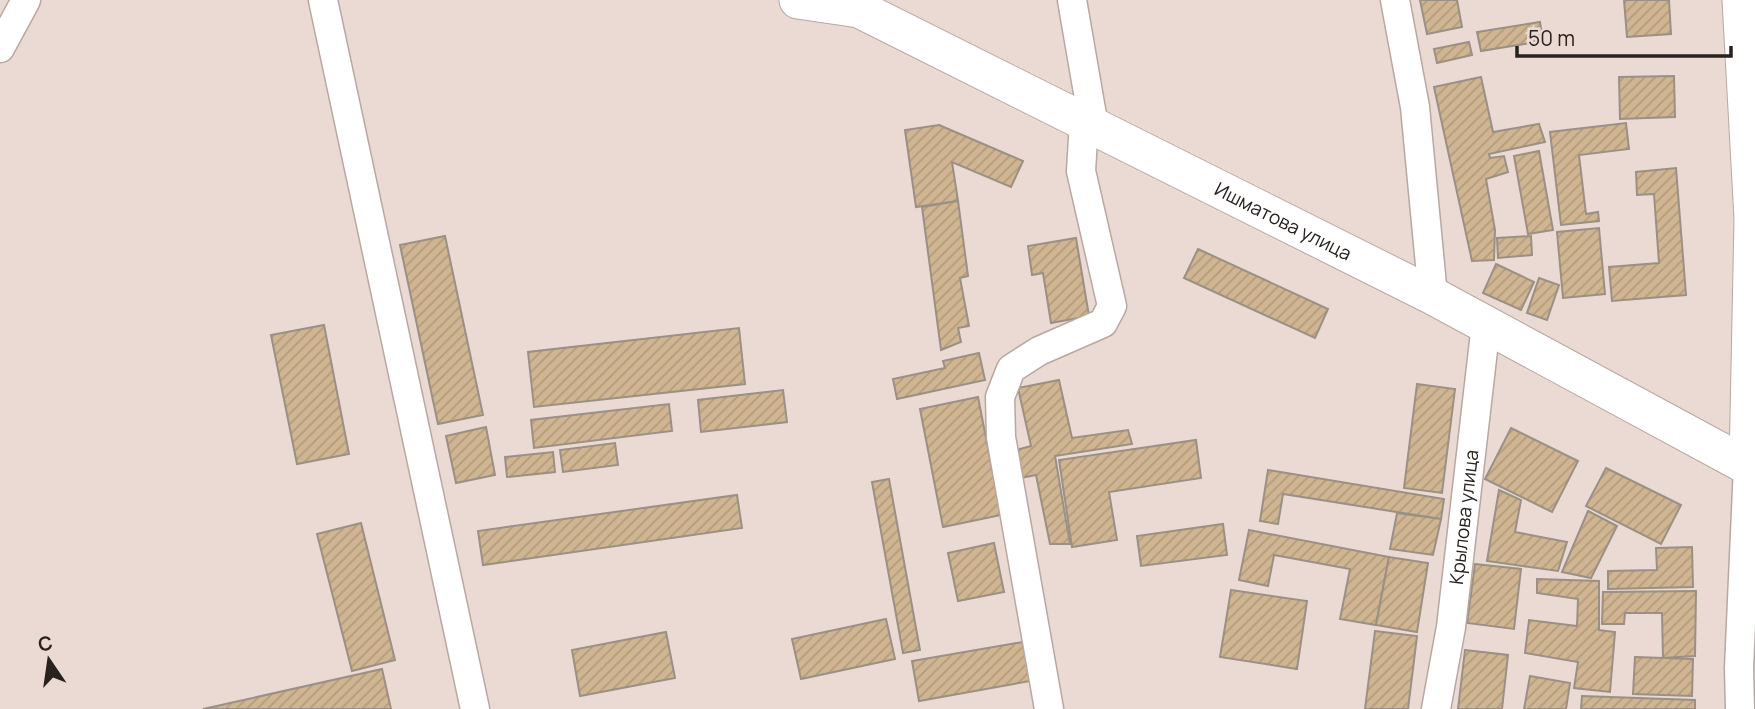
<svg xmlns="http://www.w3.org/2000/svg" width="1755" height="709" font-family="Manrope,sans-serif">
	<defs>
		<pattern id="building-hatch" width="6" height="6" patternUnits="userSpaceOnUse" patternTransform="scale(1.75)"><rect width="6" height="6" fill="#d0b592"/><path d="M-1 1l2-2M0 6l6-6M5 7l2-2" fill="none" stroke="#b39b7d"/></pattern>
	</defs>
	<rect width="100%" height="100%" fill="#ebdad3"/>
	<g fill="url(#building-hatch)" stroke="#9a9084" stroke-width="2">
		<polygon points="1420,0 1457,0 1462,27 1427,34"/>
		<polygon points="1624,0 1669,0 1671,34 1627,37"/>
		<polygon points="1540,22 1543,41 1481,51 1477,32"/>
		<polygon points="1469,42 1472,55 1437,63 1434,49"/>
		<polygon points="1674,76 1675,117 1620,119 1619,77"/>
		<polygon points="1481,77 1493,132 1539,124 1545,142 1489,154 1490,158 1504,156 1508,172 1486,179 1495,230 1494,260 1472,261 1434,87"/>
		<polygon points="1626,123 1629,149 1579,155 1586,214 1598,212 1599,221 1561,225 1550,132"/>
		<polygon points="939,125 1023,161 1011,187 952,162 958,201 916,207 905,130"/>
		<polygon points="1539,151 1553,230 1528,234 1514,156"/>
		<polygon points="1676,168 1686,295 1612,301 1609,267 1659,263 1654,194 1637,195 1636,172"/>
		<polygon points="958,201 968,276 960,278 969,326 958,328 961,342 941,350 922,207"/>
		<polygon points="1599,228 1605,294 1563,298 1557,232"/>
		<polygon points="445,236 483,415 438,424 400,245"/>
		<polygon points="1531,236 1532,255 1498,258 1497,238"/>
		<polygon points="1076,238 1089,316 1051,323 1043,273 1032,275 1028,246"/>
		<polygon points="1198,249 1328,309 1315,338 1184,278"/>
		<polygon points="1496,264 1534,282 1521,310 1483,293"/>
		<polygon points="1539,278 1559,285 1547,320 1527,313"/>
		<polygon points="324,325 349,454 297,464 271,335"/>
		<polygon points="739,328 745,384 534,407 528,352"/>
		<polygon points="979,353 985,380 897,399 893,379 945,368 943,361"/>
		<polygon points="1059,380 1072,438 1128,430 1132,444 1055,456 1070,544 1050,544 1036,475 1016,479 1009,452 1031,446 1018,388"/>
		<polygon points="1417,384 1455,389 1442,493 1404,488"/>
		<polygon points="783,390 787,422 701,432 698,400"/>
		<polygon points="978,397 1001,515 943,527 920,409"/>
		<polygon points="669,404 672,431 534,448 531,420"/>
		<polygon points="486,427 495,475 456,483 446,436"/>
		<polygon points="1511,428 1578,461 1552,512 1485,479"/>
		<polygon points="1196,440 1201,478 1109,492 1117,540 1072,547 1059,460"/>
		<polygon points="615,443 618,465 563,472 560,450"/>
		<polygon points="553,452 555,472 507,477 505,457"/>
		<polygon points="1606,468 1681,505 1661,544 1586,506"/>
		<polygon points="1268,470 1444,499 1441,519 1283,494 1278,524 1260,521"/>
		<polygon points="889,479 920,650 903,653 872,482"/>
		<polygon points="1499,490 1521,500 1515,532 1567,542 1558,571 1487,561"/>
		<polygon points="737,495 742,528 483,565 478,531"/>
		<polygon points="1588,511 1617,526 1591,578 1562,572"/>
		<polygon points="1397,513 1441,519 1433,555 1390,549"/>
		<polygon points="361,523 395,660 352,671 317,534"/>
		<polygon points="1223,524 1227,555 1141,566 1137,536"/>
		<polygon points="1249,530 1389,557 1376,625 1340,619 1350,569 1274,555 1268,586 1239,580"/>
		<polygon points="994,543 1004,592 958,601 948,553"/>
		<polygon points="1692,547 1693,587 1608,589 1608,571 1657,570 1656,548"/>
		<polygon points="1389,557 1428,563 1417,632 1376,625"/>
		<polygon points="1475,564 1521,569 1514,629 1467,623"/>
		<polygon points="1537,579 1599,581 1599,630 1615,632 1610,692 1574,688 1578,662 1525,653 1529,620 1577,626 1578,599 1537,593"/>
		<polygon points="1231,590 1307,601 1297,669 1220,657"/>
		<polygon points="1696,591 1695,656 1663,658 1662,613 1625,613 1624,624 1602,624 1603,592"/>
		<polygon points="886,619 895,659 801,679 792,639"/>
		<polygon points="1375,631 1417,636 1408,709 1365,709"/>
		<polygon points="666,632 675,678 580,696 572,650"/>
		<polygon points="1023,642 1030,681 919,701 912,661"/>
		<polygon points="1465,650 1508,655 1502,709 1458,709"/>
		<polygon points="1635,657 1693,659 1692,696 1633,694"/>
		<polygon points="382,669 391,709 203,709"/>
		<polygon points="1530,676 1570,683 1566,709 1524,709"/>
		<polygon points="1582,696 1695,700 1695,709 1581,709"/>
	</g>
	<g fill="none" stroke-linecap="round" stroke-linejoin="round">
		<g stroke="#b8a8a1" stroke-width="31">
			<g id="minor">
				<polyline points="323,0 475,709"/>
				<polyline points="1072,0 1094,127"/>
				<polyline points="1395,0 1415,107 1433,296"/>
				<polyline points="0,48 26,0"/>
				<polyline points="1049,709 1001,437 1000,397 1011,369 1039,351 1103,323 1112,306 1081,171 1084,122"/>
				<path id="s1" d="M1436,709L1451,627L1486,324"/>
				<polyline points="1740,709 1739,668 1748,466"/>
			</g>
		</g>
		<g stroke="#b8a8a1" stroke-width="39">
			<g id="major">
				<path id="s2" d="M798,0L859,9L1433,296L1755,470"/>
				<polyline points="1741,0 1753,219 1748,466"/>
			</g>
		</g>
		<use href="#minor" stroke="#fff" stroke-width="28"/>
		<use href="#major" stroke="#fff" stroke-width="37"/>
	</g>
	<g text-anchor="middle" dominant-baseline="central" stroke-width="5" stroke-linejoin="round" paint-order="stroke">
		<g font-size="19" fill="#28221f" stroke="#ebdad3">
			<text stroke="none"><textPath href="#s2" startOffset="536">Ишматова улица</textPath></text>
			<text stroke="none"><textPath href="#s1" startOffset="194">Крылова улица</textPath></text>
		</g>
	</g>
	<g transform="translate(49 660) rotate(347)" stroke="#ebdad3" stroke-width="5" paint-order="stroke">
	<path d="M0-5L12 26L0 18L-12 26Z" fill="#28221f"/>
	<text y="-10" font-size="19" font-weight="bold" text-anchor="middle" fill="#28221f">С</text>
	</g>
	<path d="M1517 46v10h214v-10" fill="none" stroke="#28221f" stroke-width="3.5"/>
	<text x="1528" y="46" font-size="21" fill="#28221f" stroke="#ebdad3" stroke-width="5" paint-order="stroke">50 m</text>
</svg>
